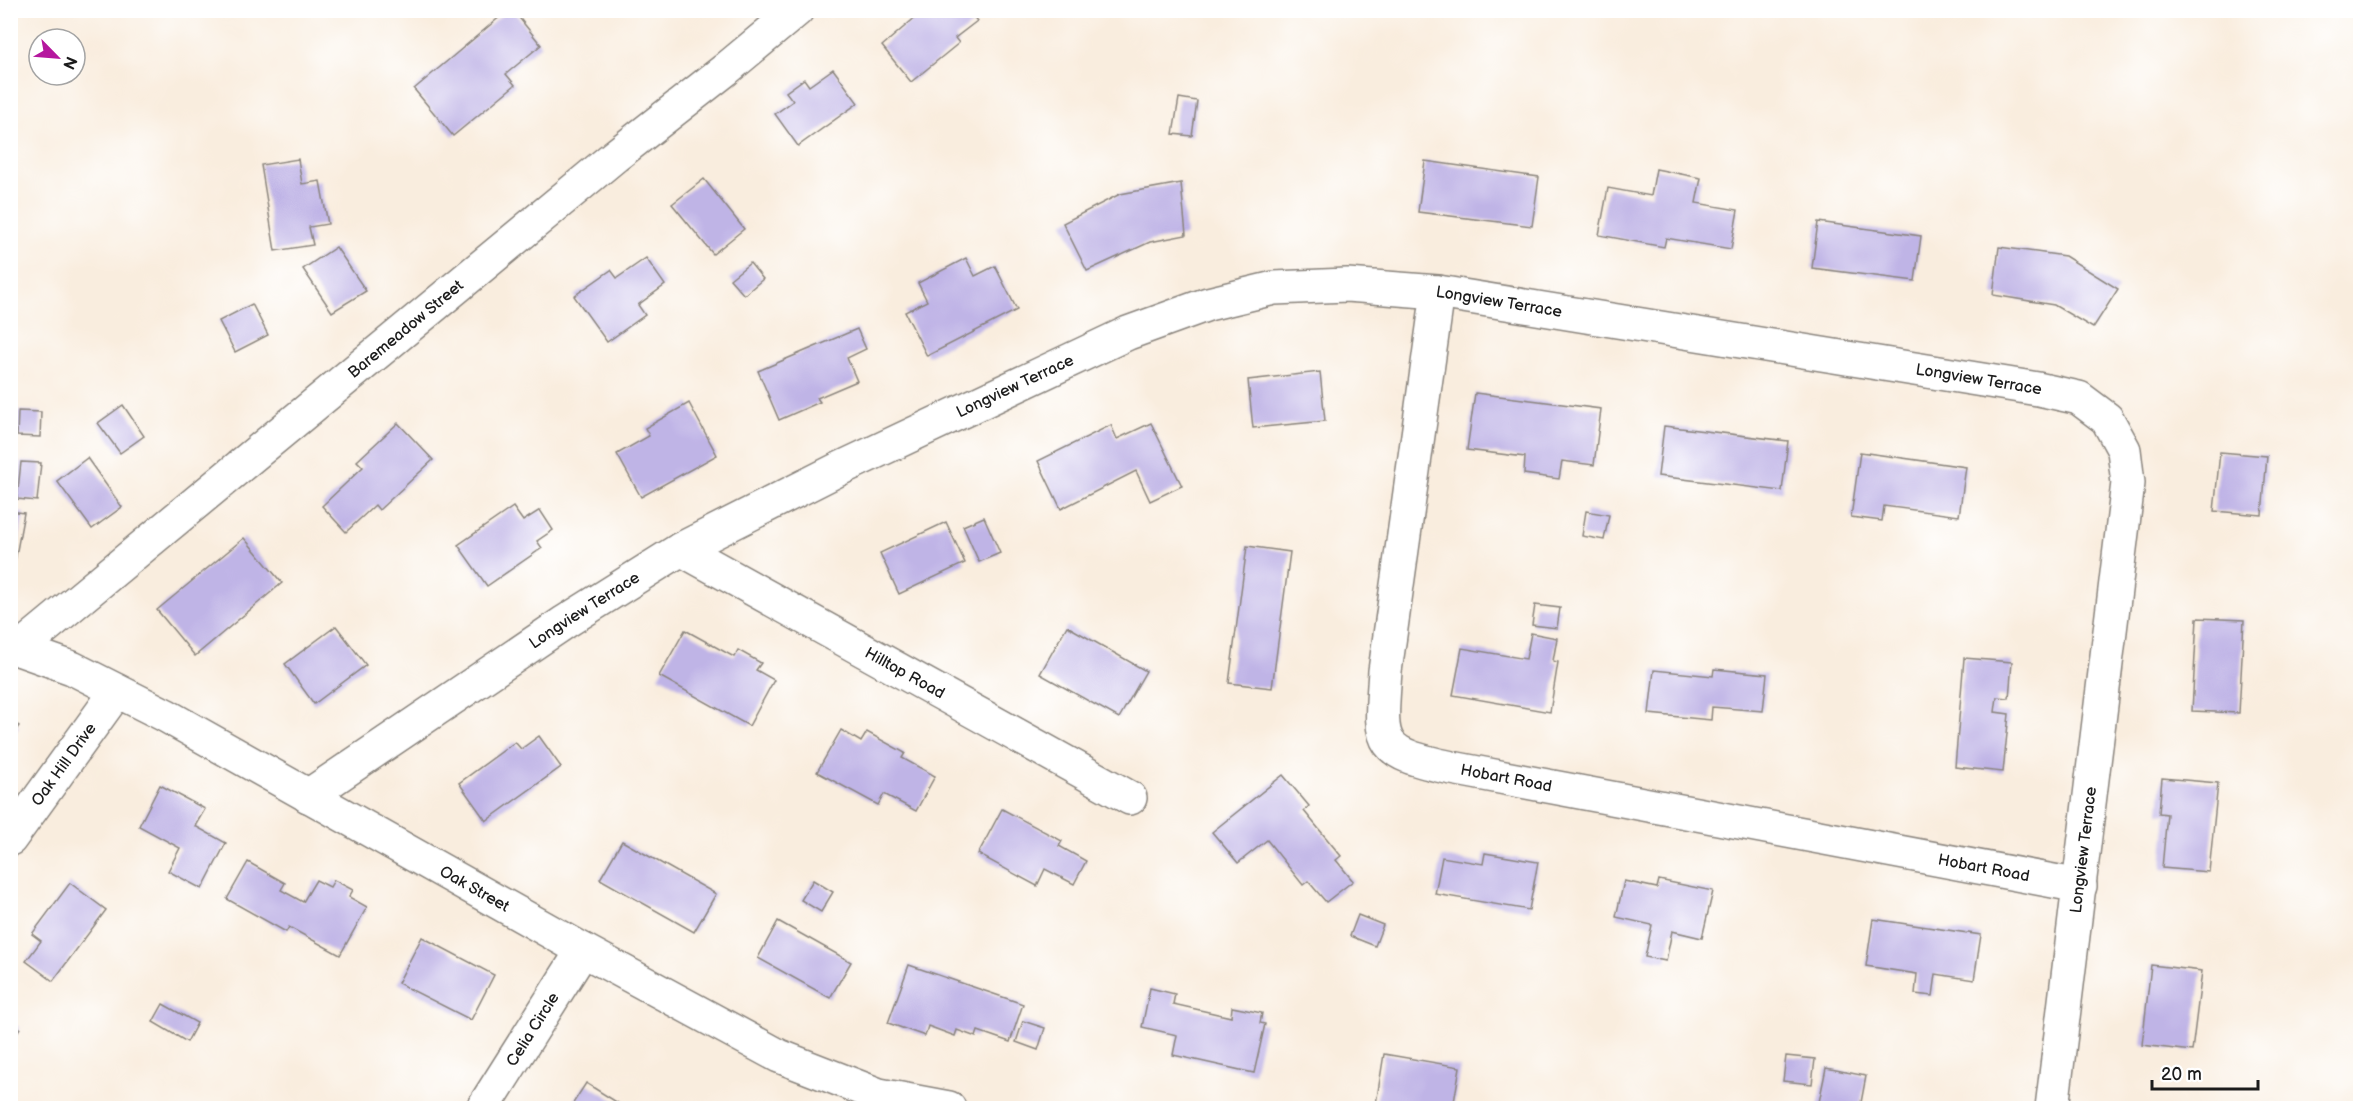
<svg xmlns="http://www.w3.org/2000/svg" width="2371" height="1119" font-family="'Balsamiq Sans',sans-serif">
	<rect width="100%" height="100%" fill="#fff"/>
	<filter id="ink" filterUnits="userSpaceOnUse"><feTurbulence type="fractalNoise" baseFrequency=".0167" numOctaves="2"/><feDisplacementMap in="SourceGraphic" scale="12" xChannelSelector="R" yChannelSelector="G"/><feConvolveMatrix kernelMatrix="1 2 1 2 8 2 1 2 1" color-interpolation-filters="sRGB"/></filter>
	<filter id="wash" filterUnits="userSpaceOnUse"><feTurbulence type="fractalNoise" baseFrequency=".008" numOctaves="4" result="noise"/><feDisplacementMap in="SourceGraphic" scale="24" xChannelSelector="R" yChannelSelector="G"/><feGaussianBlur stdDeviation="1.35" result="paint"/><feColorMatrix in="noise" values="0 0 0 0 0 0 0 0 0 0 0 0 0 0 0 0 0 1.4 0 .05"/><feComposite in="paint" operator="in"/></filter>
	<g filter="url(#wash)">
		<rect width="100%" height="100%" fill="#f9edde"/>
		<g id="blocks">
			<g fill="#bfb4e6">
				<polygon points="508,10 513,10 541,45 506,74 515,85 453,136 414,89"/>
				<polygon points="924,10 968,10 977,21 955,38 959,43 911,82 882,46"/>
				<polygon points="833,69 858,103 798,146 775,114 793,101 786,92 804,79 809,86"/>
				<polygon points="1179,98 1197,101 1192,136 1173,134"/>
				<polygon points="298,159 302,184 320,181 328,224 309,227 313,245 275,251 261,165"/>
				<polygon points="1425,161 1539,177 1532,226 1418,212"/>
				<polygon points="1656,169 1701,178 1696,203 1738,210 1731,249 1666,238 1664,247 1599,235 1608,188 1651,196"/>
				<polygon points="704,179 744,229 713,254 672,204"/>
				<polygon points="1181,183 1186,235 1150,242 1087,271 1063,223 1120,194"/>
				<polygon points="1818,222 1921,236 1915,281 1812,268"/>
				<polygon points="336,247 366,291 332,312 303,269"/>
				<polygon points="1999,247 2065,256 2118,289 2093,328 2054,305 1993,295"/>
				<polygon points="646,258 665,285 638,305 645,315 607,342 574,296 611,270 617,278"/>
				<polygon points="966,258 975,276 995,266 1017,310 927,356 905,312 927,301 918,283"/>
				<polygon points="750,263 763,279 744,295 730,279"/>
				<polygon points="252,304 268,335 235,352 219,321"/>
				<polygon points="857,329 866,349 847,358 857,381 817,398 820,402 779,420 758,371"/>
				<polygon points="1320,372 1325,421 1253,428 1248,380"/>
				<polygon points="1475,393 1601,409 1594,465 1562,461 1559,479 1524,474 1525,457 1467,450"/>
				<polygon points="689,403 717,455 641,497 617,454 649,436 645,428"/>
				<polygon points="123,405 144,436 120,453 98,423"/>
				<polygon points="18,411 41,412 40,437 17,436"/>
				<polygon points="398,423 433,460 379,510 375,505 346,532 322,506 363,467 357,461"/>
				<polygon points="1151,423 1182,486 1150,501 1136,471 1061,509 1038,461 1111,425 1117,439"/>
				<polygon points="1664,426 1788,441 1782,491 1658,476"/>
				<polygon points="1860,452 1966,467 1959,516 1884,506 1882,521 1851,517"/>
				<polygon points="2220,452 2267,456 2262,515 2214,511"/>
				<polygon points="87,458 122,507 92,529 57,481"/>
				<polygon points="21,462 41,463 37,501 17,499"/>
				<polygon points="513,507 523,521 540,510 553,530 537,541 542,548 487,586 458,545"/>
				<polygon points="10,511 24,513 13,572 10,572"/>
				<polygon points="1586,511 1609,515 1604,540 1582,536"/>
				<polygon points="984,517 1000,553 979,562 963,526"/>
				<polygon points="946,522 965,563 899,594 880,553"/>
				<polygon points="244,538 282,583 195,656 157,610"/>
				<polygon points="1247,546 1290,552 1272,688 1229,683"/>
				<polygon points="1535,605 1560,608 1557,628 1532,625"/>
				<polygon points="2197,618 2244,620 2239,713 2192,711"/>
				<polygon points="336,626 366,665 314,704 285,664"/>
				<polygon points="1067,626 1146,671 1119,718 1040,674"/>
				<polygon points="685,630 734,657 738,650 761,663 756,670 774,680 749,726 659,676"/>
				<polygon points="1531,633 1557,638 1553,661 1558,662 1550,712 1453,695 1462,648 1526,659"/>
				<polygon points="1964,658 2012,662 2009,698 1997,697 1995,712 2009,714 2003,772 1955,767"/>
				<polygon points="1714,669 1767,674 1763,711 1712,707 1711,720 1649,714 1654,670 1713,676"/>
				<polygon points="10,720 19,726 10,738"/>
				<polygon points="841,730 861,742 867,732 905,753 902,758 935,776 916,811 884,794 878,805 817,772"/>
				<polygon points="539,736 561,767 486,821 459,783 515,742 521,749"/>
				<polygon points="1283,775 1309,806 1304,811 1341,856 1336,860 1353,881 1326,902 1308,881 1303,885 1267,840 1238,863 1212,832"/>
				<polygon points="2162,778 2218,783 2209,872 2162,868 2167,814 2159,813"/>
				<polygon points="160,785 205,809 195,826 226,843 202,889 168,871 180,848 139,826"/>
				<polygon points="1002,809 1062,841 1059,846 1086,861 1074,884 1045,869 1037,886 978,854"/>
				<polygon points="622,841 716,894 694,932 600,879"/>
				<polygon points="1485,853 1538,862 1529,910 1435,894 1442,857 1483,864"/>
				<polygon points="248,862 285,883 281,890 303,902 316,880 330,887 334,880 353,890 349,897 367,907 340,955 289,927 286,932 227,899"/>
				<polygon points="813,880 833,892 821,912 801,900"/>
				<polygon points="1659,880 1713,891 1702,938 1672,931 1666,961 1645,957 1652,925 1616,917 1624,881 1657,888"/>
				<polygon points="70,883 106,910 53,981 26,961 41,941 32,934"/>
				<polygon points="1358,915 1383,925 1375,946 1350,936"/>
				<polygon points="1873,919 1981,935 1974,980 1936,974 1933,996 1915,994 1917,974 1866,966"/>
				<polygon points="778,921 851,962 830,998 758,958"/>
				<polygon points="422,937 494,975 471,1020 398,983"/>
				<polygon points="909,965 1023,1004 1010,1042 978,1031 976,1037 957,1030 955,1036 928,1026 925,1036 888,1023"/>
				<polygon points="2151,965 2202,971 2192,1051 2142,1045"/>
				<polygon points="1150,988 1175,994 1173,1004 1231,1017 1232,1007 1262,1013 1260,1023 1265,1024 1254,1073 1173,1055 1177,1035 1142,1027"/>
				<polygon points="163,1004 197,1023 187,1042 153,1022"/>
				<polygon points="1023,1021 1045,1028 1038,1050 1016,1042"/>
				<polygon points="10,1022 20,1028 10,1043"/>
				<polygon points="1384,1054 1460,1067 1453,1108 1405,1108 1376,1104"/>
				<polygon points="1786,1056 1815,1059 1812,1084 1783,1081"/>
				<polygon points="1826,1068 1866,1076 1860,1108 1818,1107"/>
				<polygon points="586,1083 626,1108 570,1108"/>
			</g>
		</g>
	</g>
	<g filter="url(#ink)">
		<use href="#blocks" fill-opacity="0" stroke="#8a847d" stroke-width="1.5"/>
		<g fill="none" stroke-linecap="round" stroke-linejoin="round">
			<g stroke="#8a847d" stroke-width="36">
				<g id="minor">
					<path id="s1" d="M1438,292L1385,671C1380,744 1375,752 1452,768L2080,886"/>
					<path id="s2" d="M681,549L1130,798"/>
					<path id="s3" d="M10,646L72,668L165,715L583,950L779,1056L879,1095L949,1108"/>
					<path id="s4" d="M19,649L615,156L725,70L797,10"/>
					<path id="s5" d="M308,796L565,622L681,549L837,470L1128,333L1208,304L1274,288L1347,285L1438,292L2038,389L2079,398L2107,419L2124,450L2128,483L2052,1108"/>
					<path id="s6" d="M10,839L117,691"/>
					<path id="s7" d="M483,1108L583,950"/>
				</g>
			</g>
			<use href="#minor" stroke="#fff" stroke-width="33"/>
		</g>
	</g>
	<g text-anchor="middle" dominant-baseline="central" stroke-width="4.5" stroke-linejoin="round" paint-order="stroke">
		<g font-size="16" fill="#1c1c1c" stroke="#fff">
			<text stroke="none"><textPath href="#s5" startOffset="1323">Longview Terrace</textPath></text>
			<text stroke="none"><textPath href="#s4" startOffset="502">Baremeadow Street</textPath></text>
			<text stroke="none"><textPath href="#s5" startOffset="1809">Longview Terrace</textPath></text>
			<text stroke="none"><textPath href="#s5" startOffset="819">Longview Terrace</textPath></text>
			<text stroke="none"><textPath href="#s5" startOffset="333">Longview Terrace</textPath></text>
			<text stroke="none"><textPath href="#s2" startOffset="256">Hilltop Road</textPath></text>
			<text stroke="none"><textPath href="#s6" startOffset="92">Oak Hill Drive</textPath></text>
			<text stroke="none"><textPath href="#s1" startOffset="580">Hobart Road</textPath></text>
			<text transform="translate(2084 850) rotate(-83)">Longview Terrace</text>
			<text stroke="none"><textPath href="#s1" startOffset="1066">Hobart Road</textPath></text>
			<text stroke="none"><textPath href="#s3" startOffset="525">Oak Street</textPath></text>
			<text stroke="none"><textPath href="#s7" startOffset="93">Celia Circle</textPath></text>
		</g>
	</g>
	<rect width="2371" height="1119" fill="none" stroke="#fff" stroke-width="36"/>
	<g transform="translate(57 57) rotate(115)"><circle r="28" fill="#ffffff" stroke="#a4a4a4" stroke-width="1.5"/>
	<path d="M0-4.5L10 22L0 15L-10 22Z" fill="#b5179e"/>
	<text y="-9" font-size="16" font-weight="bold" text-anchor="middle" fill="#1c1c1c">N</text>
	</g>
	<path d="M2152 1080v9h106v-9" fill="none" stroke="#1c1c1c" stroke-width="3"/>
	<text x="2161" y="1080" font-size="18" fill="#1c1c1c" stroke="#ffffff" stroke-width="4.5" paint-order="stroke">20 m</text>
</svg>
